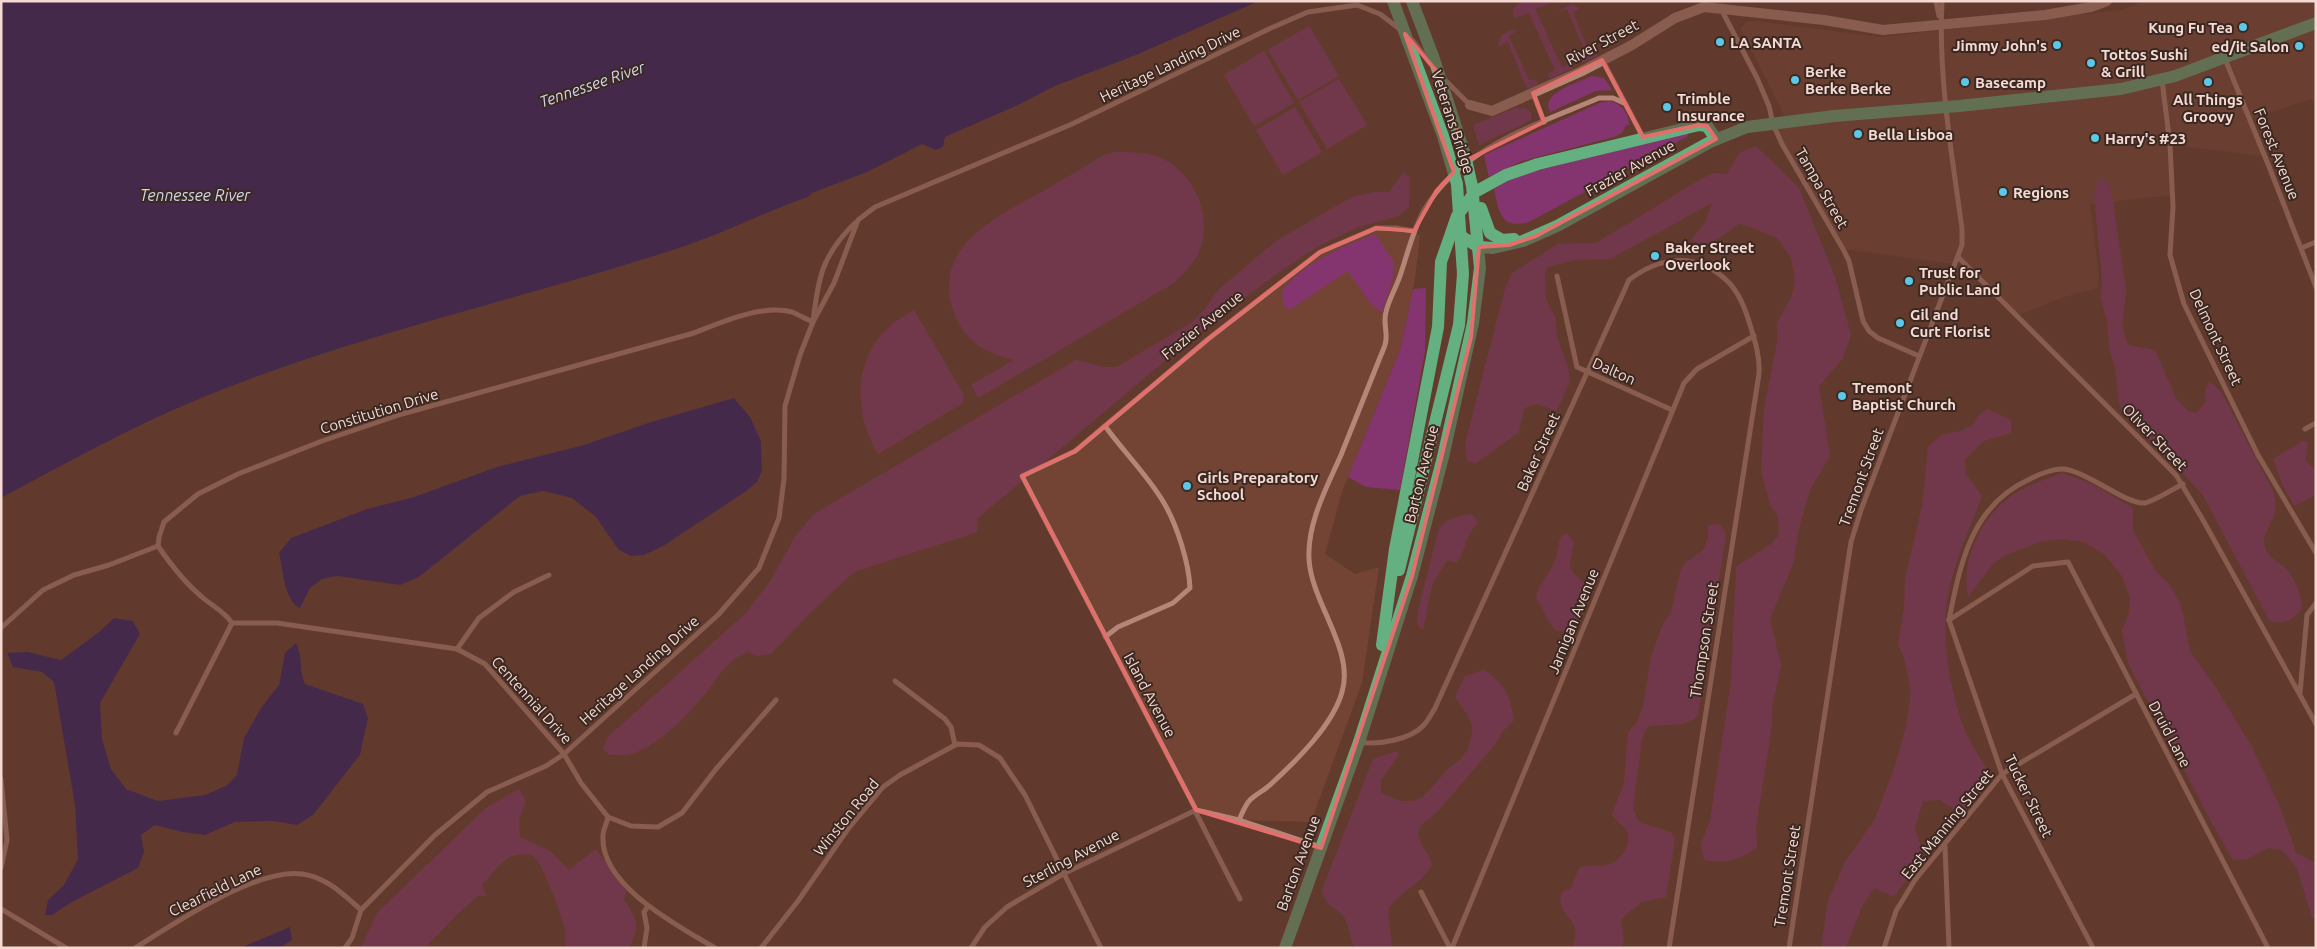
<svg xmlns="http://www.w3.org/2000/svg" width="2317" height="949" font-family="Ubuntu,sans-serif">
	<rect width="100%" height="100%" fill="#633b2d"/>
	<g fill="#734333">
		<polygon points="2144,1 2316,1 2316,107 2311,99 2249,119 2265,156 2171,145 2172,195 2090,204 2099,275 2097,288 2064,297 2016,316 1958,257 1955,264 1843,249 1773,124 1787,121 1741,29 1746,22 1755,21 1881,37 2122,10"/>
		<polygon points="1376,228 1414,231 1420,236 1415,279 1400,350 1342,492 1325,554 1355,574 1379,567 1362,683 1311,822 1239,820 1196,810 1022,476 1075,451 1208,339 1320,252"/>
	</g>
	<g fill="#843570">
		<path d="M1522,1H1549L1548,4L1535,9L1562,67L1570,64L1573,68L1551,78L1549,77L1548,74L1555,70L1529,13L1515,18C1509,11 1517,5 1522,1Z"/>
		<polygon points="1571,4 1580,8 1573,13 1590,54 1595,53 1597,56 1583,63 1582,59 1587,56 1567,9 1558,12"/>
		<polygon points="1309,26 1339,76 1298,100 1268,50"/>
		<polygon points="1514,29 1516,31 1509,36 1529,80 1536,80 1538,84 1527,89 1508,42 1499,46 1498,44 1502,35"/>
		<polygon points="1264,51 1294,103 1254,126 1224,75"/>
		<path d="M1592,76L1604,78L1612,90L1596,91L1550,112C1540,92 1578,83 1592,76Z"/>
		<polygon points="1339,79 1367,125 1327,149 1299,102"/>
		<path d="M1611,101C1622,105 1629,113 1629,125H1626L1622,133L1614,137L1522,161L1489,177L1484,155L1602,102Z"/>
		<polygon points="1295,107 1322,152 1283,175 1256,130"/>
		<polygon points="1518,107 1520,109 1524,108 1531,112 1531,120 1479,145 1473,125"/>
		<path d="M1688,133V136L1529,222C1500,230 1499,211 1494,189L1511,179L1543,169Z"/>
		<path d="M1756,146L1799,188L1835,277L1851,335L1843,358L1819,386L1830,456L1810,490L1799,528L1793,564L1770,619L1781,665L1772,707V726L1756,826L1757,848C1739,860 1726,864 1704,860L1701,844L1710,821L1731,682L1736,567L1771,544L1779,535L1778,517L1770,504L1761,472L1764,409L1777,343V323L1792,296L1795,280L1791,258L1778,238L1740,223C1725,233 1709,251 1691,240L1705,223L1712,203L1610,259L1576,260L1548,267L1545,272L1546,300L1555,316L1557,337L1568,367L1570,381L1557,411L1537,404L1524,408L1519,432L1476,463L1467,461L1465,444L1505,289L1512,273L1558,244L1596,243L1698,181L1713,173L1727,174L1739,153Z"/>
		<path d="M1116,152C1132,152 1150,152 1165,160C1196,176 1214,221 1198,254C1192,266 1183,274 1174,283L978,398L971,385L1014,360C985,353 964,341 953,310C932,245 999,216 1045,190C1065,179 1084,167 1104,155Z"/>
		<path d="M1404,172L1410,178L1409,207L1398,216L1359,227L1318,246L1279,272L1192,338L978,518L977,532L854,572L811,612L771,654L757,656L747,652C730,660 722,671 711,686C693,710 667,738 639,751C630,756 619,755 609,755L603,748L608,737L747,612L771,580L795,537L814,514L1076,360L1103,367H1117L1191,323L1206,308L1218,290L1276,241L1352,197L1375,192H1389Z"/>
		<path d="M2103,179L2109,184L2112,195L2126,291L2122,326L2128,345L2155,350L2176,398L2188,411L2196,413L2206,402L2205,390L2210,382L2221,392L2274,493C2274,498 2276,504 2276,508C2274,523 2260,533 2265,548C2268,557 2278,562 2284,567C2295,576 2301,595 2302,608C2294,620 2282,626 2269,620L2203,495L2125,414L2119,404L2115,367L2109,348L2107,321L2101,298L2102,280L2094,195L2095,185Z"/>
		<path d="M1375,234L1394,262L1393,278L1382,313L1370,303L1348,271L1289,310L1284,306L1282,292C1300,264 1344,246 1375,234Z"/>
		<polygon points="1426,288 1425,351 1400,490 1366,487 1348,477 1400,350 1413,289"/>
		<path d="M914,310L964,395L963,403L878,454C854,413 852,363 888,328C895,321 905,316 914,310Z"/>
		<path d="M1987,409L2011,420V433L1984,441L1965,459L1966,474L1982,496C1971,525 1958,554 1950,585C1940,629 1947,678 1961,720C1968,741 1981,759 1992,777L1961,814L1940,800L1923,801L1915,827L1923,856L1894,897L1874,888L1862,906L1846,947L1848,948H1821L1828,901L1845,862L1875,819L1896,763L1906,726L1911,692L1904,657L1898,644L1904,609L1905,579L1922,507L1928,447L1941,435L1961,431L1973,425L1978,416Z"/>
		<polygon points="2303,441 2308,442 2305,460 2313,468 2316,468 2316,494 2295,506 2283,486 2273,459"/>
		<path d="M2062,473L2092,484L2133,508V531L2155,570L2169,584L2181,605L2190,651L2216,688L2252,747L2280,807L2296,853L2316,863V920L2312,917L2297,868L2282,850L2268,848L2247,859L2233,860L2212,823L2128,663L2122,631L2129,613L2130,597L2122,576L2104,554L2084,542L2061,539L2040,542L2004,556L1993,564L1968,597C1961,561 1979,523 2006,500C2022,487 2043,480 2062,473Z"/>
		<path d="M1472,514L1478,523C1463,538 1468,548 1456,563L1447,560L1432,585L1423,630L1417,624L1418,611L1439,528C1449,517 1459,516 1472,514Z"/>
		<path d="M1714,524L1720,525L1726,534L1698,715C1684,730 1664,722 1647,727L1642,739L1633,807L1636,818L1641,823L1671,832L1675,839L1666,897L1641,902L1621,919L1624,942L1621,948H1572C1584,918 1561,922 1560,896L1565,890H1570L1579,868C1589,864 1596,867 1606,865C1618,863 1630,848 1628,835C1627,825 1615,823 1612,814L1624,784L1628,732L1637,722L1643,706L1651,657L1663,624L1671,612L1680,573L1685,563L1701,552L1705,547L1708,537V526Z"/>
		<path d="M1567,534L1574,543C1568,570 1566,568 1589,587L1588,596L1579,623L1566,631H1557C1547,622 1544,609 1536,598C1539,582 1551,573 1556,558C1558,551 1558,543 1562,535Z"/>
		<path d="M1484,670C1505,684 1510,695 1514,720L1503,731L1494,746L1436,813L1423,823L1418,832C1420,848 1429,851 1432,866L1421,879L1395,900L1388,910L1392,948H1355C1349,938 1350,926 1344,917C1335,904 1327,910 1322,890L1373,759L1397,751L1399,755L1381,780V793L1400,801H1413L1423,797L1449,768L1460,760L1468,749L1473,728L1467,714L1455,697L1465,676Z"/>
		<path d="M519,789L526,801L519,819L520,837L550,851L569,870L596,849L626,891L624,900C638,921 640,925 629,948H565L566,931L554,896L541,866L533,855C503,851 500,866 482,885L486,896L479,895C461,909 446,927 429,943L428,948H361L377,913L486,808Z"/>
	</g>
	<g fill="#22156f">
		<path d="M1,1H1259L1136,55L1055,86L1018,105L945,137L943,147L936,150L922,144L867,172L812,193L808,197C764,212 723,234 679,248C519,300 354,335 199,399C131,427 66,463 1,498Z"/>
		<path d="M734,398L750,417L761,441L762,471L757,482L745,492L663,546L644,555L631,556L618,549L596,517L572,498L543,491L520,496L419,577L400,585L337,576L322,579L310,588L300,608C284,601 283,569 279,553L291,538L367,509L414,497L497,467L584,445L651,422Z"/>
		<path d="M114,618L133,621L140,634L100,703L102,739L111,769L126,789L158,801L205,795L226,786L237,775L244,738L261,708L279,685L285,653L296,643C304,660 298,667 305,684L363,704L368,718L360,755L313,815L297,825L273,821L235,822L205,835L182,832L155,825L141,835L144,852L138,868L72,902L52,915H45L48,900L64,885L78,859L75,805L54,682L42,672L13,667L7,653L28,652L61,660L99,632Z"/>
		<polygon points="290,927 292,940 279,948 240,948"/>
	</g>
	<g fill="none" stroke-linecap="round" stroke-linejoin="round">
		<g stroke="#b58677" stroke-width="5">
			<polyline points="1936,1 1939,16"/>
			<polyline points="1721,9 1757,78 1769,106 1773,124 1782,144 1843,249 1849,261 1863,321 1869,331 1878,338 1919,356"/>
			<polyline points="1413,41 1431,64"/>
			<polyline points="2225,59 2270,169 2316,287"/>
			<polyline points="1603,61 1643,137"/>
			<polyline points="1445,80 1470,105"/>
			<polyline points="2162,80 2170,145 2173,207 2170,255 2184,304 2258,455 2316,553"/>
			<polyline points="1533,93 1544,122"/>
			<polyline points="2301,248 2316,242"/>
			<polyline points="1958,257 2176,475 2203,520 2316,724"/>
			<polyline points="1557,276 1577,367 1672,410"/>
			<path d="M1105,426C1123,451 1149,477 1164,503C1177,525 1189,563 1190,588L1173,603L1118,627L1105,637"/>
			<polyline points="2305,429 2316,423"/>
			<path d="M158,546L159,537L164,522L198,494L238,474L322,441L402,414L694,333C721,322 763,304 792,312C799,315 806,319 813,322C818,278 822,255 855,223"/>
			<path d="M158,546C171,565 184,582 202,597C212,606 224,611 232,623H277L457,649L485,664L564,754L581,783L608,817L631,826L658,827L682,813L716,769L776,700"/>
			<polyline points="1949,620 2033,566 2068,562 2268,948"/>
			<polyline points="1949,620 2002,774 2093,948"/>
			<path d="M1949,620C1960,565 1971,506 2028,480C2037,475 2054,468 2064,469C2088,472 2127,505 2145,503C2154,501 2173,489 2183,484"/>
			<polyline points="1,628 43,590 74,575 109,565 158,546"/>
			<polyline points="457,649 479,618 514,592 549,575"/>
			<polyline points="895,681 945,719 951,727 955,745"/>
			<polyline points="2300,693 2307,615 2316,603"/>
			<polyline points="176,733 232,623"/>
			<path d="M1359,742C1379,745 1410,740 1424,725C1428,720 1432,713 1435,708L1629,280C1659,257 1694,252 1724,278C1739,290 1746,311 1751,328C1756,344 1760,358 1759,374L1669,948"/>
			<polyline points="1,779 7,840 1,868"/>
			<polyline points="1195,811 1240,899"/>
			<path d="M608,817C607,823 603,830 603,836C600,886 679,926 715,948"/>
			<path d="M1239,820C1242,814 1245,805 1250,800C1256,794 1265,790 1271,784C1296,761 1333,725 1342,692C1355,650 1311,602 1309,559C1307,523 1327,487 1341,455C1354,423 1366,392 1379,360C1381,354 1386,346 1386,339C1387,330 1383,321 1386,312C1389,299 1397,286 1401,273C1408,252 1413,230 1424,210C1461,147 1536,125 1599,98H1613L1626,104"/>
			<polyline points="1945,846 1949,948"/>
			<polyline points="1321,847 1239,820 1196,810 1022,476 1075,451 1208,339 1320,252 1376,228 1396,228 1414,231"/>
			<polyline points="1421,892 1450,948"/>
			<polyline points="1,909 66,948"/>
			<path d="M135,948C175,923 256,868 302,874C326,877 343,894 361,910"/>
			<polyline points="345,948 352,938 361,910 435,835 487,792 546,766 564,754 718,615 759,568 779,518 784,479 785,406 800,355 813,322 834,283 858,220 875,207 1072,124 1271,28 1308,12 1357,5 1380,14 1401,30"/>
			<polyline points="644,948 647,928 644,912 648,906"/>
			<polyline points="761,948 798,901 848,829 883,787 900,775 957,744 979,745 1000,758 1025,795 1101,948"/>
			<polyline points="971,948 985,927 1007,907 1063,874 1196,810"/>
			<polyline points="1452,948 1684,383 1697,369 1754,336"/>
			<path d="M1789,948L1851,542L1861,510L1962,245V229C1952,154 1938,77 1942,1"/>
			<polyline points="1884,948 1896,911 1915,880 2002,774 2136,694"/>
		</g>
		<polyline stroke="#b58677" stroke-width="10" points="1470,105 1492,111 1580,72 1632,45 1675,18 1704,7 1824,20 1883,30 2045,15 2091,7 2107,1"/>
		<g stroke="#65b081" stroke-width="12">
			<polyline points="1393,1 1443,136 1457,184 1463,274 1459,325 1399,570"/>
			<polyline points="1481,208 1490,233 1502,240 1514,239"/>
			<polyline points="1462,237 1479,247 1493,248 1523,241 1557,226 1710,142 1747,127 1834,116 1959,106 2121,89 2175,76 2316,23"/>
			<polyline points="1382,645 1395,549 1438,327 1441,262 1457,216 1475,192 1506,175 1538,164 1699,125 1707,126 1716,139"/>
			<polyline points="1285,948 1359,742 1412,576 1443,457 1473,323 1480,268 1472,186 1465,155 1434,59 1412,1"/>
		</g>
	</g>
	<path d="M0 0H2317V949H0ZM1405,34L1438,73L1467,160L1544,122L1533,93L1602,60L1643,137L1699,125L1707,126L1716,139L1536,236L1509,245L1479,247L1471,337L1412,576L1321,848L1196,810L1022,476L1075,451L1208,339L1320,252L1376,228L1414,231L1437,190L1454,172Z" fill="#633b2d" fill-opacity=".55" fill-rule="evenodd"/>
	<path fill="none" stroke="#e26f6c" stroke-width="4" stroke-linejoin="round" d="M1405,34L1438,73L1467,160L1544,122L1533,93L1602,60L1643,137L1699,125L1707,126L1716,139L1536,236L1509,245L1479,247L1471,337L1412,576L1321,848L1196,810L1022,476L1075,451L1208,339L1320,252L1376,228L1414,231L1437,190L1454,172Z"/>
	<g fill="#5ac8e6" stroke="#3b2821" stroke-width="2">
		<circle cx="2243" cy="27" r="5"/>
		<circle cx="1720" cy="42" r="5"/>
		<circle cx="2057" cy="45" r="5"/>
		<circle cx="2299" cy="46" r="5"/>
		<circle cx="2091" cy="63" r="5"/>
		<circle cx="1795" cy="80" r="5"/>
		<circle cx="1965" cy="82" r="5"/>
		<circle cx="2208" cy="82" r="5"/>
		<circle cx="1667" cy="107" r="5"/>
		<circle cx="1858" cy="134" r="5"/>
		<circle cx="2095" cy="138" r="5"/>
		<circle cx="2003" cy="192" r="5"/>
		<circle cx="1655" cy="256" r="5"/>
		<circle cx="1909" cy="281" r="5"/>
		<circle cx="1900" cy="323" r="5"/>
		<circle cx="1842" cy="396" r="5"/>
		<circle cx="1187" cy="486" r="5"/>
	</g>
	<g text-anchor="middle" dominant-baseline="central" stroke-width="4" stroke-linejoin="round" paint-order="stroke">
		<g font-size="15" font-weight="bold" fill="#f4dad2" stroke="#3b2821" text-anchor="start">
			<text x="2233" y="27" text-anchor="end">Kung Fu Tea</text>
			<text x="1730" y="42">LA SANTA</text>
			<text x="2047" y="45" text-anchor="end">Jimmy John's</text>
			<text x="2289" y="46" text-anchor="end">ed/it Salon</text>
			<text x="2101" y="54">Tottos Sushi<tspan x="2101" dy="17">&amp; Grill</tspan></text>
			<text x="1805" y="71">Berke<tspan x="1805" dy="17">Berke Berke</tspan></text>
			<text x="1975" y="82">Basecamp</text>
			<text x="1677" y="98">Trimble<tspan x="1677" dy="17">Insurance</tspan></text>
			<text x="2208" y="99" text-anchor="middle">All Things<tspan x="2208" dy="17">Groovy</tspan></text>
			<text x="1868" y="134">Bella Lisboa</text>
			<text x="2105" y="138">Harry's #23</text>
			<text x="2013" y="192">Regions</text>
			<text x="1665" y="247">Baker Street<tspan x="1665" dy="17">Overlook</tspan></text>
			<text x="1919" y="272">Trust for<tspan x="1919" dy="17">Public Land</tspan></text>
			<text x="1910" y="314">Gil and<tspan x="1910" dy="17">Curt Florist</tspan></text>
			<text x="1852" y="387">Tremont<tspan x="1852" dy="17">Baptist Church</tspan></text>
			<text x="1197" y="477">Girls Preparatory<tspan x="1197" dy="17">School</tspan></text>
		</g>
		<g font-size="15" fill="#f4dad2" stroke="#3b2821">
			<text transform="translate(1602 42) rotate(-28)">River Street</text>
			<text transform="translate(1170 64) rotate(-26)">Heritage Landing Drive</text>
			<text transform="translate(1453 122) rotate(72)">Veterans Bridge</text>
			<text transform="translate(2277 154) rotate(68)">Forest Avenue</text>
			<text transform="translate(1630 168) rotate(-29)">Frazier Avenue</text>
			<text transform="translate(1822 188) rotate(60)">Tampa Street</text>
			<text transform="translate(1202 325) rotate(-39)">Frazier Avenue</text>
			<text transform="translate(2216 337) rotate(65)">Delmont Street</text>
			<text transform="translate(1614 371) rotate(24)">Dalton</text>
			<text transform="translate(379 411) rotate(-17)">Constitution Drive</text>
			<text transform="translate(2155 437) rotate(46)">Oliver Street</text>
			<text transform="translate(1538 452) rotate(-66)">Baker Street</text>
			<text transform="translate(1421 474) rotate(-76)">Barton Avenue</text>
			<text transform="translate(1861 477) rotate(-70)">Tremont Street</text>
			<text transform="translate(1573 621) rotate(-68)">Jarnigan Avenue</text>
			<text transform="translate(1704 640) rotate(-81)">Thompson Street</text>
			<text transform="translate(639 670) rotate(-42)">Heritage Landing Drive</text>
			<text transform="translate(1150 695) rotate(62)">Island Avenue</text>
			<text transform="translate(532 700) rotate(48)">Centennial Drive</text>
			<text transform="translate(2170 734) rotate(62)">Druid Lane</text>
			<text transform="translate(2029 796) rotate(64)">Tucker Street</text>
			<text transform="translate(846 817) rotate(-51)">Winston Road</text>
			<text transform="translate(1947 824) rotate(-51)">East Manning Street</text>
			<text transform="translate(1071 858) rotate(-28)">Sterling Avenue</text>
			<text transform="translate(1298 863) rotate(-70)">Barton Avenue</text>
			<text transform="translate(1787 876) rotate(-81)">Tremont Street</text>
			<text transform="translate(215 890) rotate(-26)">Clearfield Lane</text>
		</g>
		<g font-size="16" font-style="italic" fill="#d0d4ed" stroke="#3b2821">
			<text transform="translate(592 84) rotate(-19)">Tennessee River</text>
			<text x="195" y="195">Tennessee River</text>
		</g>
	</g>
	<rect width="2317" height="949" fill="none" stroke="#f4dad2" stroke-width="5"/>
</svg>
